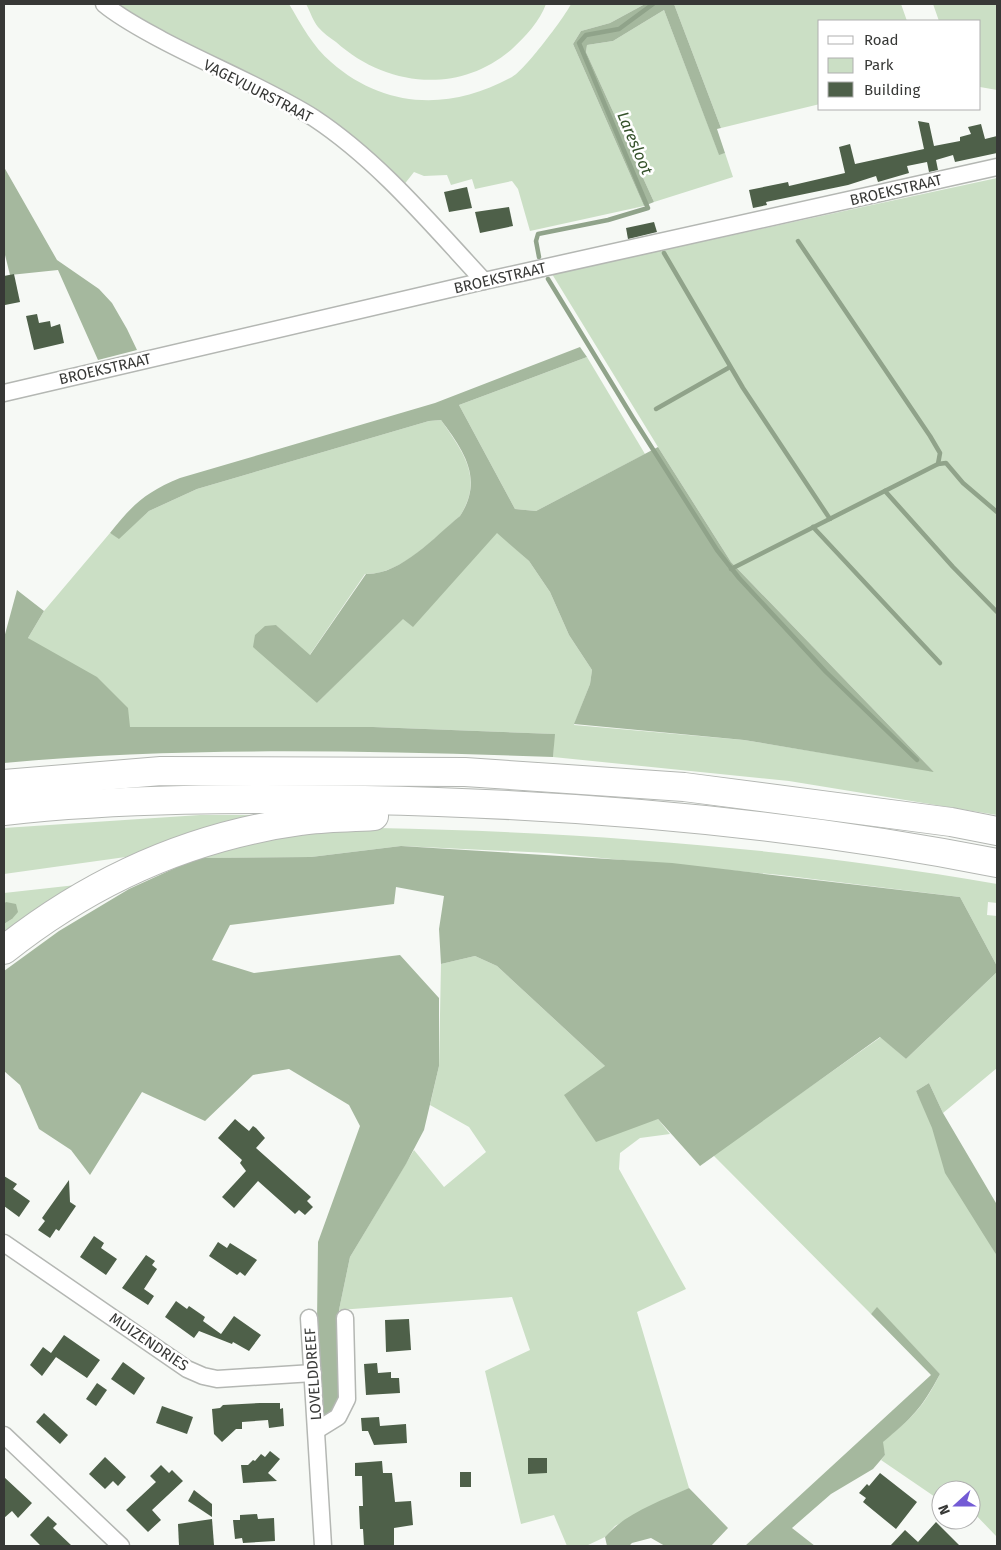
<svg xmlns="http://www.w3.org/2000/svg" width="1001" height="1550" font-family="'Fira Sans',sans-serif">
	<rect width="100%" height="100%" fill="#f6f9f5"/>
	<g fill="#cbdfc5">
		<path d="M122,4H289C301,24 313,47 331,62C384,109 451,111 512,77C524,71 564,18 571,4H645L610,23L581,31L573,44L644,206L530,231L518,189L512,181L475,189L472,179L451,185L447,175L424,176L414,172L403,186L356,144L119,7Z"/>
		<path d="M306,4H546C540,21 525,37 512,49C459,95 386,87 336,42C330,38 323,33 318,27C313,21 310,11 306,4Z"/>
		<polygon points="674,4 901,4 907,21 820,21 820,104 721,128"/>
		<polygon points="933,4 997,4 997,90 980,87 980,21 939,21"/>
		<polygon points="664,10 719,154 725,153 733,177 654,202 586,52 587,45 613,41"/>
		<path d="M997,178V815L789,781L553,757L554,734L373,727H129L28,638L44,611L110,533L119,538L149,511L197,489L429,421L441,420C463,452 484,478 460,516C434,538 401,575 365,574L309,656L276,625L317,703L403,618L413,626L497,532L529,561L550,592L569,635L592,670L590,684L574,725L744,740L933,771L731,562L658,447L552,274Z"/>
		<polygon points="587,357 645,454 536,511 515,509 459,405"/>
		<polygon points="200,815 273,815 147,854 4,874 4,828"/>
		<path d="M377,828C586,832 791,848 997,884V903L988,902L987,915L997,916V966L960,897L780,875L549,853L401,846L311,857L197,858L234,844L307,834Z"/>
		<polygon points="85,884 4,938 4,924 12,919 6,902 4,903 4,893"/>
		<polygon points="475,956 497,966 605,1066 658,1119 670,1134 640,1138 620,1153 619,1169 686,1289 637,1312 689,1488 615,1526 605,1537 586,1546 567,1546 554,1515 521,1524 485,1371 530,1350 512,1297 339,1310 350,1257 414,1150 444,1187 486,1152 469,1127 430,1105 439,1066 441,964"/>
		<path d="M997,972V1068L943,1113L929,1083L916,1091L986,1237L997,1256V1537L971,1510V1490H941V1501L881,1460L885,1455L882,1442C912,1418 923,1408 940,1374L877,1308L871,1314L713,1155L881,1037L906,1059Z"/>
	</g>
	<g fill="#a5b89e">
		<polygon points="645,4 674,4 721,128 717,129 725,153 719,155 664,10 613,41 587,45 586,52 654,202 644,206 573,44 581,31 610,23"/>
		<polygon points="4,167 57,260 99,289 112,303 127,329 137,350 98,360 58,270 10,275 4,251"/>
		<path d="M580,347L587,357L459,405L515,509L536,511L658,447L731,562L934,772L744,740L574,724L590,684L592,670L569,635L550,592L529,561L497,533L413,627L403,619L317,703L253,647L255,635L265,626L276,625L310,655L366,574C401,575 434,537 460,516C484,479 464,451 441,420L429,421L197,489L149,511L119,539L110,533C133,504 146,492 180,478L435,403Z"/>
		<path d="M17,590L44,611L28,638L97,677L128,708L130,727H373L555,734L553,757C370,751 187,746 4,763V638Z"/>
		<polygon points="401,846 672,863 960,897 997,966 997,972 906,1059 880,1037 700,1166 658,1119 596,1142 564,1095 605,1066 497,966 475,956 441,964 439,929 444,896 396,887 394,904 230,925 212,960 254,973 400,955 439,998 439,1066 424,1130 406,1164 350,1257 339,1310 343,1344 343,1395 333,1411 322,1418 317,1322 318,1242 360,1126 349,1105 289,1069 253,1075 205,1121 142,1092 90,1175 71,1150 39,1129 20,1085 4,1071 4,971 59,931 129,889 197,858 311,857"/>
		<polygon points="6,902 16,904 18,912 12,919 4,924 4,903"/>
		<polygon points="929,1083 943,1113 996,1203 997,1256 945,1173 932,1128 916,1091"/>
		<path d="M877,1307L940,1374C922,1408 912,1418 883,1442L885,1455L873,1469L831,1494L792,1528L815,1546H745L931,1375L871,1314Z"/>
		<path d="M689,1488L728,1528L711,1546H665L651,1538L632,1543L629,1546H607L605,1537C627,1512 659,1502 689,1488Z"/>
	</g>
	<g fill="none" stroke-linecap="round" stroke-linejoin="round">
		<g stroke="#90a38a" stroke-width="4.5">
			<polyline points="798,241 930,436 940,453 938,464"/>
			<polyline points="664,253 743,388 830,519"/>
			<polyline points="539,257 536,241 538,234 608,220 648,208 579,43 586,35 619,29 653,4"/>
			<polyline points="548,279 633,418 717,550 739,578 826,672 917,760"/>
			<polyline points="656,409 730,367"/>
			<polyline points="885,491 953,567 997,612"/>
			<polyline points="813,527 940,663"/>
			<polyline points="731,569 938,464 946,463 963,483 997,512"/>
		</g>
	</g>
	<g fill="#4e6049">
		<polygon points="918,121 929,123 934,146 960,141 960,137 971,134 968,127 981,124 985,139 997,136 997,153 955,162 953,155 936,160 938,170 929,172 927,162 907,166 909,173 878,182 876,176 848,185 766,202 767,205 753,208 749,190 788,182 789,186 845,173 839,147 850,144 855,164 924,149"/>
		<polygon points="467,187 472,208 449,212 444,192"/>
		<polygon points="509,207 513,226 480,233 475,212"/>
		<polygon points="654,222 657,232 628,239 626,228"/>
		<polygon points="14,274 20,302 5,305 4,276"/>
		<polygon points="37,314 39,323 50,321 51,327 60,324 64,343 34,350 26,316"/>
		<polygon points="235,1119 249,1131 253,1126 256,1128 265,1138 256,1148 311,1197 307,1201 313,1207 305,1215 299,1210 295,1214 258,1181 234,1208 222,1197 246,1171 240,1163 242,1160 218,1138"/>
		<polygon points="4,1176 17,1184 13,1189 30,1201 19,1217 4,1206"/>
		<polygon points="69,1180 70,1202 76,1206 59,1231 56,1229 50,1238 38,1230 45,1221 42,1218"/>
		<polygon points="94,1236 104,1243 101,1248 117,1259 106,1275 80,1257"/>
		<polygon points="218,1242 227,1248 230,1243 257,1260 245,1276 240,1272 237,1275 209,1256"/>
		<polygon points="146,1255 155,1261 152,1265 157,1269 144,1289 154,1296 148,1305 122,1288"/>
		<polygon points="176,1301 187,1309 189,1306 205,1317 203,1321 221,1334 234,1316 261,1335 249,1351 233,1342 232,1344 199,1331 194,1338 165,1317"/>
		<polygon points="409,1319 411,1350 386,1352 385,1320"/>
		<polygon points="64,1335 100,1360 87,1378 53,1355 56,1357 42,1376 30,1365 43,1347 51,1353"/>
		<polygon points="123,1362 145,1378 134,1395 111,1379"/>
		<polygon points="377,1363 378,1373 391,1372 391,1378 399,1378 400,1393 366,1395 364,1364"/>
		<polygon points="97,1383 107,1390 96,1406 86,1399"/>
		<polygon points="260,1403 280,1403 280,1409 283,1408 284,1426 269,1428 268,1420 242,1422 242,1429 236,1429 222,1442 214,1434 212,1409 220,1408 223,1405"/>
		<polygon points="162,1406 193,1417 187,1434 156,1423"/>
		<polygon points="44,1413 68,1435 60,1444 36,1422"/>
		<polygon points="379,1417 380,1426 406,1424 407,1443 374,1445 368,1431 362,1431 361,1418"/>
		<polygon points="270,1451 280,1459 268,1473 277,1481 243,1483 241,1465 248,1465 253,1460 255,1461 261,1454 265,1457"/>
		<polygon points="105,1457 126,1477 118,1486 113,1481 105,1489 89,1474"/>
		<polygon points="528,1458 547,1458 547,1473 528,1474"/>
		<polygon points="382,1461 383,1473 392,1473 395,1502 411,1501 413,1525 394,1528 394,1546 364,1546 363,1529 360,1529 359,1506 363,1506 362,1476 355,1476 355,1463"/>
		<polygon points="161,1465 169,1473 172,1470 183,1481 152,1510 161,1520 148,1532 126,1510 156,1482 150,1476"/>
		<rect x="460" y="1472" width="11" height="15"/>
		<polygon points="880,1473 917,1502 896,1529 863,1502 866,1498 859,1493 867,1484 869,1486"/>
		<polygon points="4,1477 32,1503 18,1518 12,1511 4,1518"/>
		<polygon points="194,1490 212,1504 212,1517 188,1501"/>
		<polygon points="257,1514 258,1519 274,1518 275,1541 243,1543 242,1538 235,1539 233,1520 240,1520 240,1515"/>
		<polygon points="48,1516 57,1524 53,1528 72,1546 41,1546 30,1535"/>
		<polygon points="212,1519 214,1545 179,1546 178,1524"/>
		<polygon points="936,1522 960,1546 890,1546 905,1530 918,1542"/>
	</g>
	<g fill="none" stroke-linecap="round" stroke-linejoin="round">
		<g stroke="#b4b7b3" stroke-width="19">
			<g id="minor">
				<path d="M104,4C122,19 142,29 162,40C211,66 268,89 314,118C379,161 431,224 484,281"/>
				<polyline points="4,393 484,281 997,167"/>
				<polyline points="4,1243 187,1369 203,1376 217,1379 313,1373"/>
				<polyline points="309,1318 323,1546"/>
				<polyline points="317,1430 338,1417 347,1399 345,1318"/>
				<polyline points="4,1435 121,1546"/>
			</g>
		</g>
		<g stroke="#b4b7b3" stroke-width="30">
			<g id="motorway">
				<polyline points="4,784 161,771 465,772 684,787 951,822 997,831"/>
				<path d="M4,811C123,798 245,798 364,800C576,804 789,822 997,863"/>
				<path d="M4,950C91,881 191,836 301,821C325,817 350,818 374,816"/>
			</g>
		</g>
		<use href="#minor" stroke="#fff" stroke-width="16"/>
		<use href="#motorway" stroke="#fff" stroke-width="28"/>
	</g>
	<g text-anchor="middle" dominant-baseline="central" stroke-width="5" stroke-linejoin="round" paint-order="stroke">
		<g font-size="15" fill="#373836" stroke="#fff">
			<text transform="translate(258 91) rotate(27)">VAGEVUURSTRAAT</text>
			<text transform="translate(896 190) rotate(-13)">BROEKSTRAAT</text>
			<text transform="translate(500 278) rotate(-13)">BROEKSTRAAT</text>
			<text transform="translate(105 369) rotate(-13)">BROEKSTRAAT</text>
			<text transform="translate(149 1342) rotate(34)">MUIZENDRIES</text>
			<text transform="translate(313 1374) rotate(-94)">LOVELDDREEF</text>
		</g>
		<g font-size="16" font-style="italic" fill="#35522b" stroke="#fff">
			<text transform="translate(635 143) rotate(67)">Laresloot</text>
		</g>
	</g>
	<rect width="1001" height="1550" fill="none" stroke="#373836" stroke-width="10"/>
	<rect x="818" y="20" width="162" height="90" fill="#ffffff" stroke="#afafaf"/>
	<rect x="828" y="36" width="25" height="8" fill="#ffffff" stroke="#afafaf"/>
	<text x="864" y="45" font-size="15" fill="#373836">Road</text>
	<rect x="828" y="58" width="25" height="15" fill="#cbdfc5" stroke="#afafaf"/>
	<text x="864" y="70" font-size="15" fill="#373836">Park</text>
	<rect x="828" y="82" width="25" height="15" fill="#4e6049" stroke="#afafaf"/>
	<text x="864" y="95" font-size="15" fill="#373836">Building</text>
	<g transform="translate(956 1505) rotate(249)"><circle r="24" fill="#ffffff" stroke="#afafaf"/>
	<path d="M0-4L9 19L0 12L-9 19Z" fill="#735bd5"/>
	<text y="-8" font-size="14" font-weight="bold" text-anchor="middle" fill="#373836">N</text>
	</g>
</svg>
